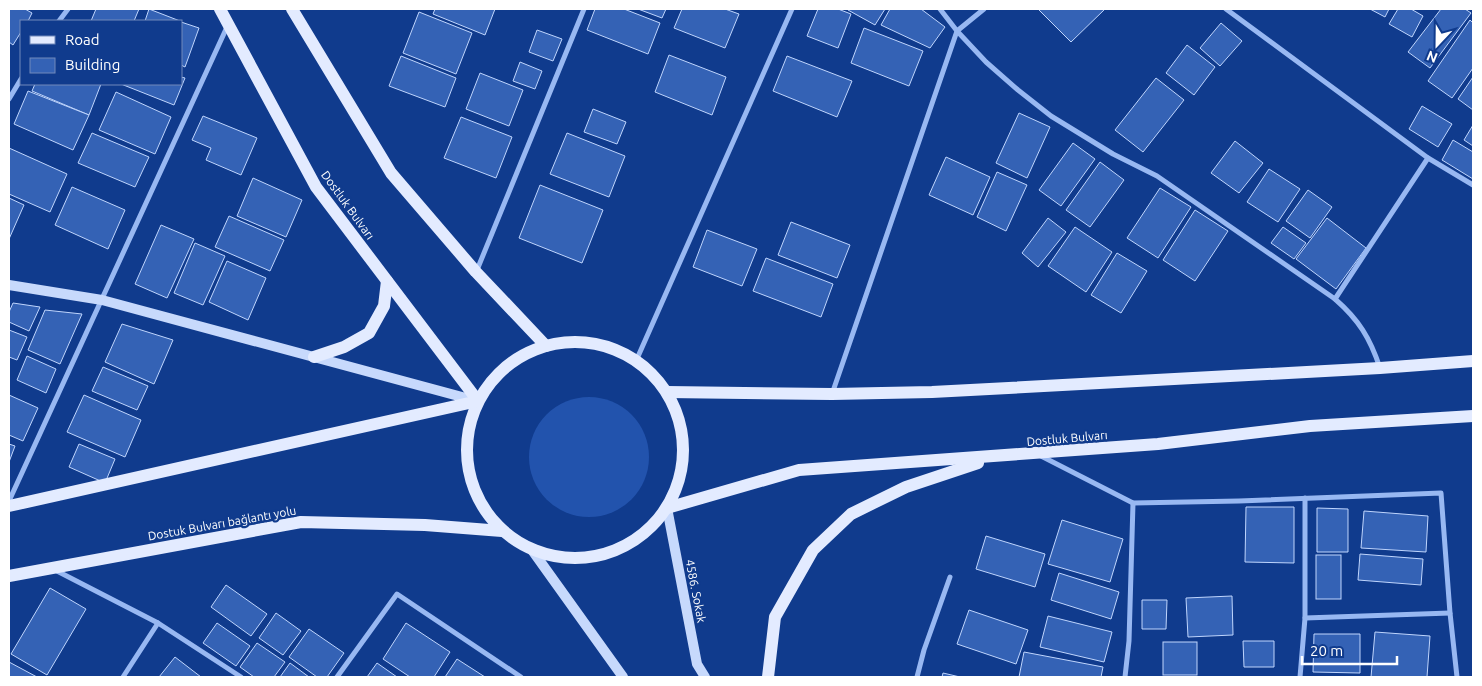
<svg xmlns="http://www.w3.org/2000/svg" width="1482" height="686" font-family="Ubuntu,sans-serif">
	<rect width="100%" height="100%" fill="#103b8d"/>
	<circle fill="#2253ad" cx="589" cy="457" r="60"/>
	<g fill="#3462b5" stroke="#bfd5fd">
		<polygon points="9,9 25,9 32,13 28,21 21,21 21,32 13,45 9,42"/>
		<polygon points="96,9 139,9 134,21 91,21"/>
		<polygon points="149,9 180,21 145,21"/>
		<polygon points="435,9 495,9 485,35 433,14"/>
		<polygon points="595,9 624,9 660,23 648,54 587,30"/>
		<polygon points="638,9 666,9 662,18"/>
		<polygon points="682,9 725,9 739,14 725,48 674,28"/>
		<polygon points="818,9 838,9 851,14 838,48 807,36"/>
		<polygon points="849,9 885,9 875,25 848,10"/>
		<polygon points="890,9 921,9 945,27 930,48 881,25"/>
		<polygon points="1038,9 1105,9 1071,42"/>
		<polygon points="1370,9 1389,9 1385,17"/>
		<polygon points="1398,9 1411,9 1423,16 1412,37 1389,24"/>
		<polygon points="1441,9 1465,9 1471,13 1430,68 1408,52"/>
		<polygon points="419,12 472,33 456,74 403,53"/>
		<polygon points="1470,20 1473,23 1473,68 1452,98 1428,81"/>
		<polygon points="181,22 199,28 185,67 181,65"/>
		<polygon points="1221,23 1242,41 1220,66 1200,48"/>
		<polygon points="864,28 923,51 909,86 851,63"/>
		<polygon points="537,30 562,39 553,61 529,52"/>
		<polygon points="1187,45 1215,67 1194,95 1166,73"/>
		<polygon points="669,55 726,77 712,115 655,92"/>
		<polygon points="401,56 456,78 445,107 389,86"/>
		<polygon points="787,56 852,81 837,117 773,91"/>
		<polygon points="520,62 542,71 535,89 513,81"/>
		<polygon points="480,73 523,90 509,126 466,109"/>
		<polygon points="181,77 185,78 174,105 121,84 181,84"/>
		<polygon points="1473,77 1473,110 1458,99"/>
		<polygon points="1156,78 1184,100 1143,152 1115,130"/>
		<polygon points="35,84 101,84 89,115 32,91"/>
		<polygon points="28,91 89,115 73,150 14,124"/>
		<polygon points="116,92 171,117 155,154 99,130"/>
		<polygon points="1422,106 1452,124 1438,147 1409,129"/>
		<polygon points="593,109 626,122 617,144 584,132"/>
		<polygon points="1019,113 1050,127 1027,178 996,163"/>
		<polygon points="203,116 257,138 241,175 206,160 211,148 192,140"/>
		<polygon points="461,117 512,137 496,178 444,158"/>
		<polygon points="1473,125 1473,146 1464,140"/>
		<polygon points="92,133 149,157 135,187 78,163"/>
		<polygon points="567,133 625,156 609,197 550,174"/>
		<polygon points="1453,140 1473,152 1473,179 1442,160"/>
		<polygon points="1235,141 1263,163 1239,193 1211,173"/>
		<polygon points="1073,143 1095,159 1061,206 1039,190"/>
		<polygon points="9,148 67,174 50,212 9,194"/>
		<polygon points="946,157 990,177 973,215 929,195"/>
		<polygon points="1100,162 1124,180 1090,227 1066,210"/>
		<polygon points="1269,169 1300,189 1278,222 1247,202"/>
		<polygon points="997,172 1027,185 1006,231 977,217"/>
		<polygon points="253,178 302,200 286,237 237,216"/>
		<polygon points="540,185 603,210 582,263 519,238"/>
		<polygon points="72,187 125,210 108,249 55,225"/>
		<polygon points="1160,188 1191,207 1158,258 1127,238"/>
		<polygon points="1308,190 1332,207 1310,238 1286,221"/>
		<polygon points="9,198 24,205 9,239"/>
		<polygon points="1195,210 1228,231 1195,281 1163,260"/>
		<polygon points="229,216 284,240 270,271 215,247"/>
		<polygon points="1048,218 1066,232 1038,267 1022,253"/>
		<polygon points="1327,218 1366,248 1336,289 1296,259"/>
		<polygon points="791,222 850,245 837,278 778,255"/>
		<polygon points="161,225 194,239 167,298 135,284"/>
		<polygon points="1075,227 1112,252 1086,292 1048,266"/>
		<polygon points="1283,227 1306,243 1294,259 1271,243"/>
		<polygon points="707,230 757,249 742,286 693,267"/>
		<polygon points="195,243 225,256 203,305 174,293"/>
		<polygon points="1117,253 1147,271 1121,313 1091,295"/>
		<polygon points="766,258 833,284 821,317 753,291"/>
		<polygon points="227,261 266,278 248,320 209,302"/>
		<polygon points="13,303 40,307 29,331 9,322 9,312"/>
		<polygon points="45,310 82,314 60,364 28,350"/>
		<polygon points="122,324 173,340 154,384 105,362"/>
		<polygon points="9,330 27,337 17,360 9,357"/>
		<polygon points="27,356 56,369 46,393 17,380"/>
		<polygon points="103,367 148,386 137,410 92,391"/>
		<polygon points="9,395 38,408 23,441 9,435"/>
		<polygon points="84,395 141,420 125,457 67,432"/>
		<polygon points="9,444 15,446 9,462"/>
		<polygon points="79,444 115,459 105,483 69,467"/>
		<polygon points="1246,507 1294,507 1294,563 1245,562"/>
		<polygon points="1317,508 1348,509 1348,552 1317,552"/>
		<polygon points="1364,511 1428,516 1426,552 1361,548"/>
		<polygon points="1062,520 1123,539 1110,582 1048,564"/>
		<polygon points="986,536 1045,554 1035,587 976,569"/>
		<polygon points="1360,554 1423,559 1421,585 1358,580"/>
		<rect x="1316" y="555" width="25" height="44"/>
		<polygon points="1059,573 1119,592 1111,619 1051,600"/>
		<polygon points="226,585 267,614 251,636 211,607"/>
		<polygon points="50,588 86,609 47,675 11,654"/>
		<polygon points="1232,596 1233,635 1188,637 1186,598"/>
		<polygon points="1142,600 1167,600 1166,629 1142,629"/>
		<polygon points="969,610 1028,630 1016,664 957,644"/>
		<polygon points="276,613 301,631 283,655 259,638"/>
		<polygon points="1048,616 1112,632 1104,662 1040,647"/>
		<polygon points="217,623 250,646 236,666 203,643"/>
		<polygon points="406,623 450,652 434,677 410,677 383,659"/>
		<polygon points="309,629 344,653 327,677 317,677 289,657"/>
		<polygon points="1375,632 1430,636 1427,677 1371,677"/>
		<polygon points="1314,634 1360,634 1360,673 1313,672"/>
		<polygon points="1243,641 1274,641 1274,667 1244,667"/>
		<rect x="1163" y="642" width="34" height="33"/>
		<polygon points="257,643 285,662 274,677 254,677 240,667"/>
		<polygon points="1024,652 1103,667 1101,677 1019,677"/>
		<polygon points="175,657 201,677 159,677"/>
		<polygon points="457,659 485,677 445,677"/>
		<polygon points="9,662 37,677 9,677"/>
		<polygon points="290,663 309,677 280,677"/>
		<polygon points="377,663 397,677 367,677"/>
		<polygon points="943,673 960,677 942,677"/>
	</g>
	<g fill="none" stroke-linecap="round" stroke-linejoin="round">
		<g stroke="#98b8f2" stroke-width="5">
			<path d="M940,9L957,31L986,62L1018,90L1051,116L1113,154L1157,176L1335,299C1359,320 1370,338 1380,368"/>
			<polyline points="1226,9 1428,158 1473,185"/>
			<polyline points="59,21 68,9"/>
			<polyline points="9,99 21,79"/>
			<polyline points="477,270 584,9"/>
			<polyline points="1335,299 1428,158"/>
			<polyline points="636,361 792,9"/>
			<polyline points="832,394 957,31 984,9"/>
			<polyline points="1041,456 1133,503 1239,501 1441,493 1450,613 1457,677"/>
			<polyline points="9,501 227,27"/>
			<polyline points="55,570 158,623 241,677"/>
			<polyline points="1305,618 1450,613"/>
			<polyline points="123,677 158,623"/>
			<polyline points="337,677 397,594 521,677"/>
			<polyline points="917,677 924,650 950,577"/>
			<polyline points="1125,677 1129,641 1133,503"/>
			<polyline points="1300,677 1305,618 1305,498"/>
		</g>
		<g stroke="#c7d9fc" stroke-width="10">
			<polyline points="9,285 102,300 477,401"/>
			<polyline points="667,508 697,664 705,677"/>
			<polyline points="532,550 623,677"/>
		</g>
		<g stroke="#e3ebff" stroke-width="12">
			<polyline points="292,9 391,173 476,272 546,346"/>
			<circle cx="575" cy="450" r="108"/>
			<polyline points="314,357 344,347 369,333 384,306 387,281"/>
			<polyline points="667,392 832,394 932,392 1380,368 1473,361"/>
			<polyline points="9,506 478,401 316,187 220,9"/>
			<polyline points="667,508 799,470 1158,444 1310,426 1473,416"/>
			<polyline points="9,576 301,522 425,525 502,531"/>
			<polyline points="768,677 775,617 813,550 851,514 906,487 978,463"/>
		</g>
	</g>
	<g text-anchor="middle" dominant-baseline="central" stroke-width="4.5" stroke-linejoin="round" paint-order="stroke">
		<g font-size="12" fill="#fff" stroke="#103b8d">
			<text transform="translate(348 205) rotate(54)">Dostluk Bulvarı</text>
			<text transform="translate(1067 438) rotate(-5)">Dostluk Bulvarı</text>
			<text transform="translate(222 523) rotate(-10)">Dostuk Bulvarı bağlantı yolu</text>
			<text transform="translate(696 591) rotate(79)">4586. Sokak</text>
		</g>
	</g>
	<rect width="1482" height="686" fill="none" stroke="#ffffff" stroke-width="20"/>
	<rect x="20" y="20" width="162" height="65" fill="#103b8d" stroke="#7089bb"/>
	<rect x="30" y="36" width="25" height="8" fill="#e3ebff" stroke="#7089bb"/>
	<text x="65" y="45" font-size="15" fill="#ffffff">Road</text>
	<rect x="30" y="58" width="25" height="15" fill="#3462b5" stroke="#7089bb"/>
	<text x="65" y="70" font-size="15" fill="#ffffff">Building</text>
	<g transform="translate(1437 45) rotate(202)" stroke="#103b8d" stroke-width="4" paint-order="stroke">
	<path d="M0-4L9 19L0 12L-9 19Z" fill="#ffffff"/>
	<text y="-8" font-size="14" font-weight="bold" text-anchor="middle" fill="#ffffff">N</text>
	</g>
	<path d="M1302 656v8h95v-8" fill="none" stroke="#ffffff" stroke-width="2.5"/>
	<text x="1310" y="656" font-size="15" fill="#ffffff" stroke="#103b8d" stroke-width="4" paint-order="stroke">20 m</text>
</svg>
